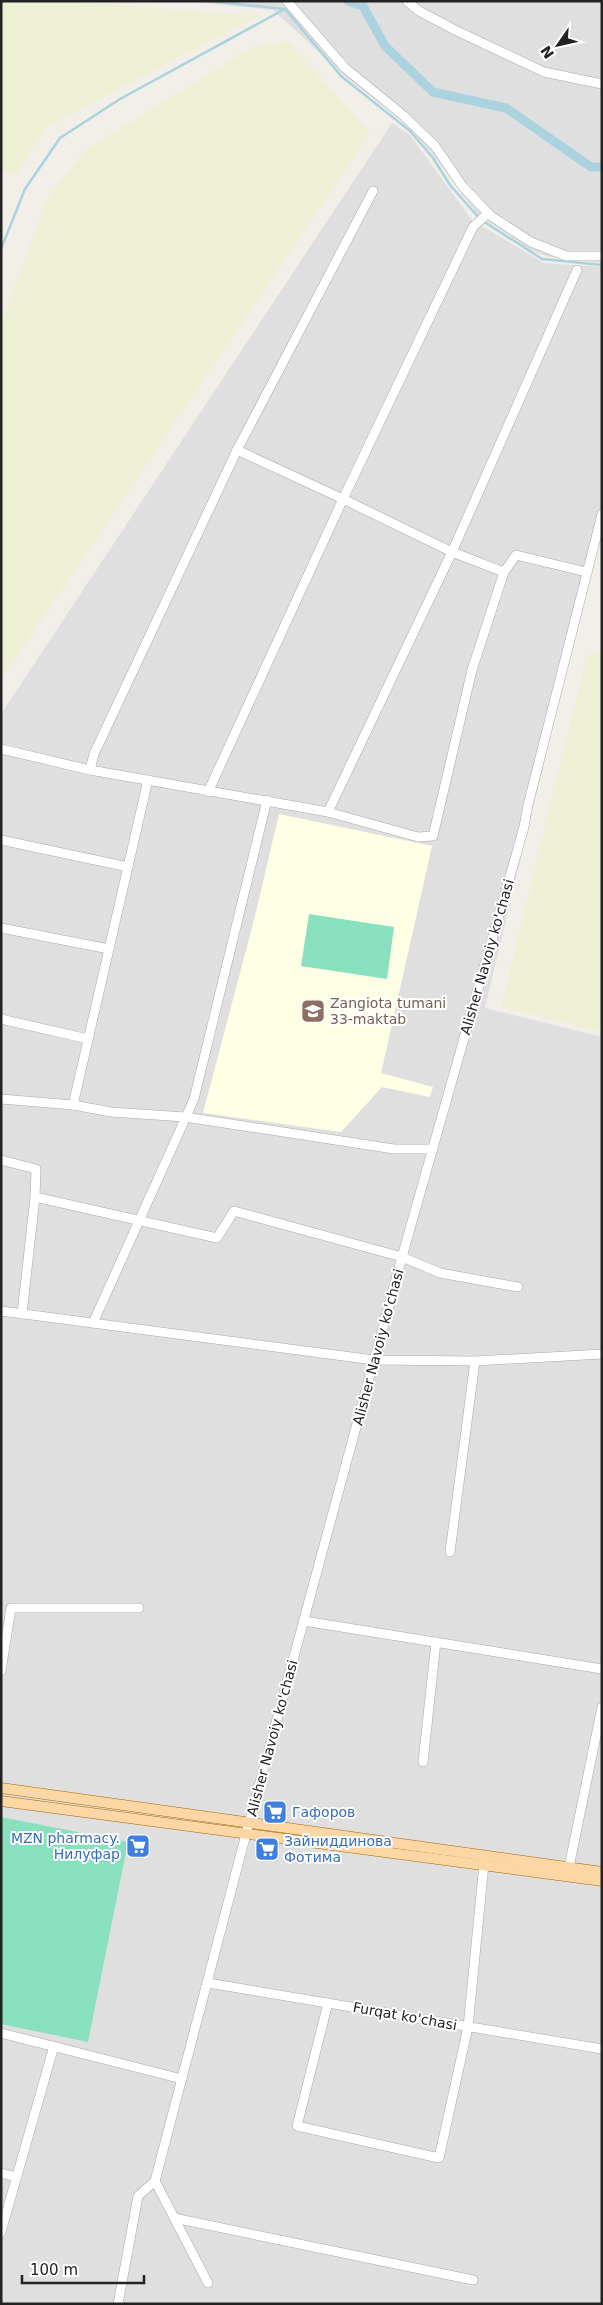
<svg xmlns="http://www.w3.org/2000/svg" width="603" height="2305" font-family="'DejaVu Sans',sans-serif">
	<rect width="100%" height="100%" fill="#f2efe9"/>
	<g fill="#e0dfdf">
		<polygon points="186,1 602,1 602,263 549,257 531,251 476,213 434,156 400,119 346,77 273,10"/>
		<polygon points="392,123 410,135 472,220 544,263 602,267 602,519 485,1008 602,1037 602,2304 1,2304 1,714"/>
	</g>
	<polygon fill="#ffffe5" points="279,814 432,846 381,1073 433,1087 430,1097 382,1087 341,1132 203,1113 254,920"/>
	<g fill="#eef0d5">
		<polygon points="1,1 67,1 258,16 46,127 16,175 1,172"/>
		<polygon points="287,41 370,133 1,680 1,323 49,196 86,150 251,48"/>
		<polygon points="602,650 602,1032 501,1007 587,657"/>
	</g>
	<g fill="#88e0be">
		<polygon points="309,914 394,927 387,979 301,966"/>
		<polygon points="1,1817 128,1842 88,2042 1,2024"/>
	</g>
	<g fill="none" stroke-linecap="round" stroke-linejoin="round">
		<g stroke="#aad3df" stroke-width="2.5">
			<polyline points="209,1 285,9 341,76 410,131 433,158 450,185 479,218"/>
			<polyline points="483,221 542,259 602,265"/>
			<polyline points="1,249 25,189 60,138 120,99 283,10"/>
		</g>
		<polyline stroke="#aad3df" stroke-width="9" points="348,1 363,6 385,46 433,92 506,108 591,167 602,167"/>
		<g stroke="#a9a9a9" stroke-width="10">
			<g id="minor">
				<polyline points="287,1 345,68 404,116 435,146 463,187 491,216 531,242 566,256 602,256"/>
				<polyline points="407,1 419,11 457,31 544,72 602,84"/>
				<polyline points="237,450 343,499 452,552 504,572"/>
				<polyline points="1,749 90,770 328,812 418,837 433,836 472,670 504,572 516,555 586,572"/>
				<polyline points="90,770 94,754 237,450 373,191"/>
				<polyline points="208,792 343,499 473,227 488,213"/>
				<polyline points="328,812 452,552 577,270"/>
				<polyline points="1,840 128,867"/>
				<polyline points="1,928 109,949"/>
				<polyline points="1,1019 88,1039"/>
				<polyline points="1,1099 73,1105 111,1112 185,1117 394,1149 433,1149"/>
				<polyline points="73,1105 148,780"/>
				<polyline points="1,1160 36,1169 35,1197 217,1238 234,1211 402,1257 440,1273 518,1287"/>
				<polyline points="1,1311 374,1360 475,1361 602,1354"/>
				<polyline points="22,1314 35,1197"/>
				<polyline points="93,1323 194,1099 267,800"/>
				<polyline points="450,1552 475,1361"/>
				<polyline points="304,1621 602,1669"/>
				<polyline points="1,1671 11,1608 139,1608"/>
				<polyline points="423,1762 436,1642"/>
				<polyline points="569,1867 602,1707"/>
				<polyline points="208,1983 602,2049"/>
				<polyline points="328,2003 297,2126 439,2158 468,2027 484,1864"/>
				<polyline points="1,2033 182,2079"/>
				<polyline points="1,2173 17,2177"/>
				<polyline points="155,2181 246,1834 402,1257 524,827 528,805 602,514"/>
				<polyline points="155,2181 208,2283"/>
				<polyline points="174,2218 473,2280"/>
				<polyline points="1,2232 54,2046"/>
				<polyline points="118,2304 138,2196 155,2181"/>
			</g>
		</g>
		<g stroke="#a06b00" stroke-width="11">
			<g id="major">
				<polyline points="1,1788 602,1872"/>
				<polyline points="1,1801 602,1881"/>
			</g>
		</g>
		<use href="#minor" stroke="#fff" stroke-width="9"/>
		<use href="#major" stroke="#fcd6a4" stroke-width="10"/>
	</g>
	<defs>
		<g id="school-square" transform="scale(1.25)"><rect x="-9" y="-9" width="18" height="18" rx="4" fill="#8d6e63" stroke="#fff"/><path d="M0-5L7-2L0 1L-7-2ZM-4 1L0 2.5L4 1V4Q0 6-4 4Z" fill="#fff"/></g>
		<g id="supermarket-square" transform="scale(1.25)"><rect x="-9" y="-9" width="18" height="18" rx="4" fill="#3f7fe0" stroke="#fff"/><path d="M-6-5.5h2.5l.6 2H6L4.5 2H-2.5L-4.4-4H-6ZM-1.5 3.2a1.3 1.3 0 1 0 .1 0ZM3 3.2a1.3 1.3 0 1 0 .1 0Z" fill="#fff"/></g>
	</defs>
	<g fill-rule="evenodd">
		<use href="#school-square" x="313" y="1011"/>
		<use href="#supermarket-square" x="275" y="1812"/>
		<use href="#supermarket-square" x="138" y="1846"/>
		<use href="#supermarket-square" x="267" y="1849"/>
	</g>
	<g text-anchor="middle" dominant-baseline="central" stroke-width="4" stroke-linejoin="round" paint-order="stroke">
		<g font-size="14" fill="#222" stroke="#fff">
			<text transform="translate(487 957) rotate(-74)">Alisher Navoiy ko'chasi</text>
			<text transform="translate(378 1347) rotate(-75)">Alisher Navoiy ko'chasi</text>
			<text transform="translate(272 1738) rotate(-75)">Alisher Navoiy ko'chasi</text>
			<text transform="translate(405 2016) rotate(10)">Furqat ko'chasi</text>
		</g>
		<g font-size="14" fill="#785e54" stroke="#fff" text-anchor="start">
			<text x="330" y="1003">Zangiota tumani<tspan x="330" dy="16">33-maktab</tspan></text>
		</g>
		<g font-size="14" fill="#366cbe" stroke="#fff" text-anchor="start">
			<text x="292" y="1812">Гафоров</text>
			<text x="120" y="1838" text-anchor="end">MZN pharmacy.<tspan x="120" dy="16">Нилуфар</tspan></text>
			<text x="284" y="1841">Зайниддинова<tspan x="284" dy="16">Фотима</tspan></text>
		</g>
	</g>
	<rect width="603" height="2305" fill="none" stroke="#222222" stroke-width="5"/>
	<g transform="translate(558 45) rotate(236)" stroke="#ffffff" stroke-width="4" paint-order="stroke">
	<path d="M0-4L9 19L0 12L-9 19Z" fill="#222222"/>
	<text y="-8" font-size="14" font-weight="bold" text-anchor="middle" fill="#222222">N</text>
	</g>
	<path d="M22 2275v8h122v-8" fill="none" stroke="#222222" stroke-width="2.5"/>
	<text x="30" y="2275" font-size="15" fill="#222222" stroke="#ffffff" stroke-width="4" paint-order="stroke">100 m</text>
</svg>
